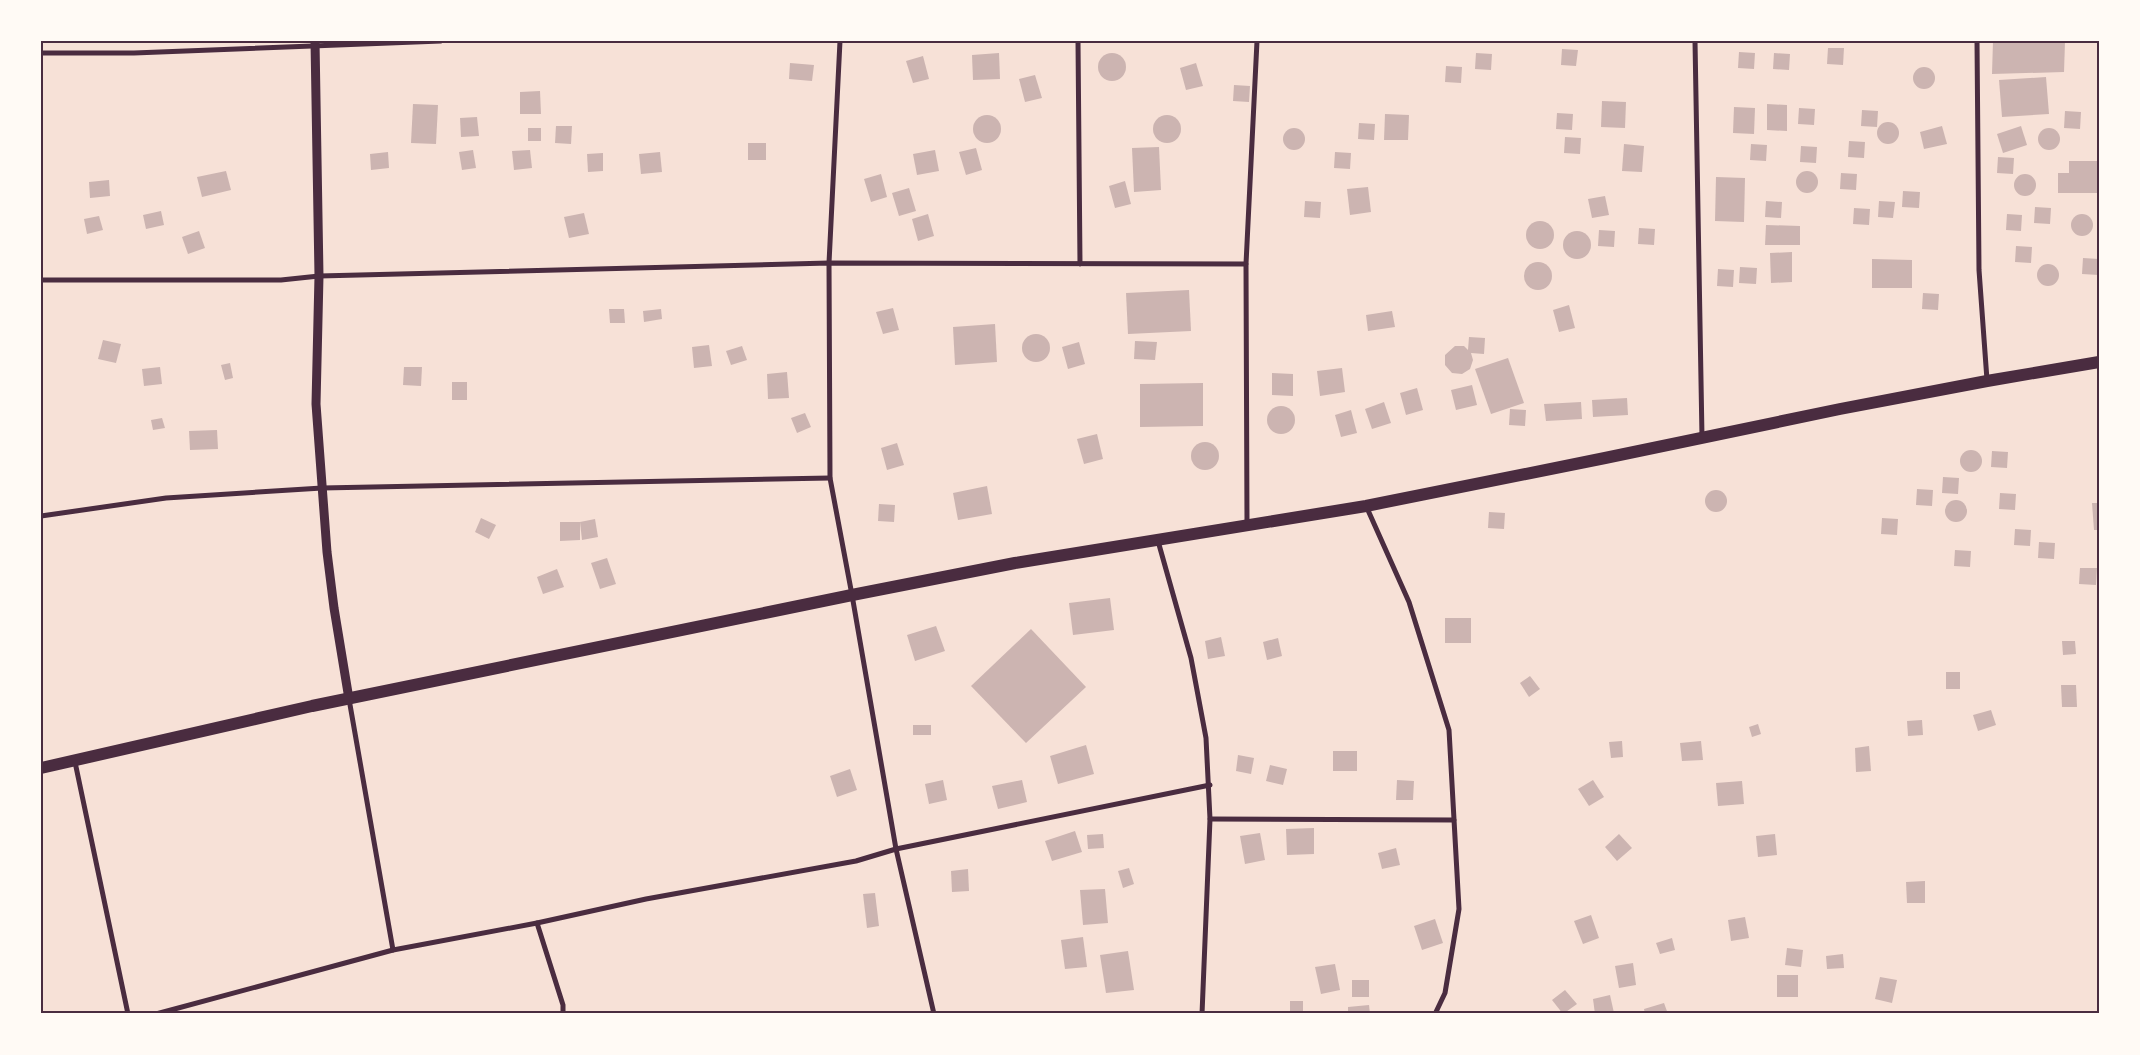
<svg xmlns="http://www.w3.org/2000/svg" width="2140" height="1055" font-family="'Sofia Sans Condensed',sans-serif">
	<rect width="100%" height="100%" fill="#f7e1d7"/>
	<g fill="#ccb4b1">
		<polygon points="1993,41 2065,42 2064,72 1992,74"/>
		<polygon points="1828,48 1844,48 1843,65 1827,64"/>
		<polygon points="1562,49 1578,50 1576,66 1561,65"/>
		<polygon points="1739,52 1755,53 1754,69 1738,68"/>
		<circle cx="1112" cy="67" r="14"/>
		<polygon points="999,53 1000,79 973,80 972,55"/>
		<polygon points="1476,53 1492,54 1491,70 1475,69"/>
		<polygon points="1774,53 1790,54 1789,70 1773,69"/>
		<polygon points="923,56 929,79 913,83 906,61"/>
		<polygon points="790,63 814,65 812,81 789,79"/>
		<polygon points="1196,63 1203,86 1186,90 1180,68"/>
		<polygon points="1446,66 1462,67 1461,83 1445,82"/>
		<circle cx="1924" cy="78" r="11"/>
		<polygon points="1035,75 1042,98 1025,102 1019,79"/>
		<polygon points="2046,77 2049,114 2002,117 1999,80"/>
		<polygon points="1234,85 1250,86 1249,102 1233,101"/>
		<polygon points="540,91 541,114 520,114 520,92"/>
		<polygon points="1602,101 1626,102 1625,128 1601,127"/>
		<polygon points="413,104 438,105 436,144 411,143"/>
		<polygon points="1767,104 1787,105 1787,131 1767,130"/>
		<polygon points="1734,107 1755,108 1754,134 1733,133"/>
		<polygon points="1799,108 1815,109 1814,125 1798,124"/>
		<polygon points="1862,110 1878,111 1877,127 1861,126"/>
		<polygon points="2065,111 2081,112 2080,129 2064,128"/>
		<polygon points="1557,113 1573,114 1572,130 1556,129"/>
		<polygon points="1385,114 1409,115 1408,140 1384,140"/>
		<circle cx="987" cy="129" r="14"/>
		<circle cx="1167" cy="129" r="14"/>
		<polygon points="477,117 479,136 461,137 460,118"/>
		<circle cx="1888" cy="133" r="11"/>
		<polygon points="1359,123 1375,124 1374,140 1358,139"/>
		<polygon points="556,126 572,126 571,144 555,143"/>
		<polygon points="1942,126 1947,144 1924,149 1920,132"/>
		<polygon points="2021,126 2027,145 2003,153 1997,134"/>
		<circle cx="1294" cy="139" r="11"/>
		<circle cx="2049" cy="139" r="11"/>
		<rect x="528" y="128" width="13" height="13"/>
		<polygon points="1565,137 1581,138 1580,154 1564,153"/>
		<polygon points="1849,141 1865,142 1864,158 1848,157"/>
		<rect x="748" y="143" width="18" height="17"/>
		<polygon points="1624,144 1644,146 1642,172 1622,171"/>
		<polygon points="1751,144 1767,145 1766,161 1750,160"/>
		<polygon points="1801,146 1817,147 1816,163 1800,162"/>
		<polygon points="1159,147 1161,190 1134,192 1132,148"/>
		<polygon points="976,148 982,170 966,175 959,152"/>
		<polygon points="473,150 476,168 462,170 459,152"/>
		<polygon points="530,150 532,168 514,170 512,151"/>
		<polygon points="935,150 939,171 917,175 913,154"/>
		<polygon points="388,152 389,168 371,170 370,154"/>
		<polygon points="660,152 662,172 641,174 639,154"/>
		<polygon points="1335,152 1351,153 1350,169 1334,168"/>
		<polygon points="603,153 603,171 588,172 587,154"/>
		<polygon points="1998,157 2014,158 2013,174 1997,173"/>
		<polygon points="2069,161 2099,161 2099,193 2058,193 2058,173 2069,173"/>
		<circle cx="1807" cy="182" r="11"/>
		<polygon points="226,171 231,190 202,197 197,177"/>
		<polygon points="1841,173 1857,174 1856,190 1840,189"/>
		<circle cx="2025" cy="185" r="11"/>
		<polygon points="881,174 887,197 871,202 864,179"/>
		<polygon points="1716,177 1745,178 1744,222 1715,221"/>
		<polygon points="109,180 110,196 90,198 89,182"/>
		<polygon points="1125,181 1131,204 1115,208 1109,186"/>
		<polygon points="1368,187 1371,212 1350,215 1347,189"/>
		<polygon points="909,188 916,211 899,216 892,193"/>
		<polygon points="1903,191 1920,192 1919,208 1902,207"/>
		<polygon points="1605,196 1609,215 1592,218 1588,199"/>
		<polygon points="1305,201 1321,202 1320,218 1304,217"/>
		<polygon points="1766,201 1782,202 1781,218 1765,217"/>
		<polygon points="1879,201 1895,202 1893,218 1878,217"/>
		<polygon points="2035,207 2051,208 2050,224 2034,223"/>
		<polygon points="1854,208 1870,209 1869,225 1853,224"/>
		<polygon points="161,211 164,225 146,229 143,215"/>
		<polygon points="584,213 589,234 569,238 564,217"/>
		<circle cx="2082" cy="225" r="11"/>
		<polygon points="928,214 934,236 918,241 912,219"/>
		<polygon points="2007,214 2022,215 2021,231 2006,230"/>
		<polygon points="99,216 103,230 87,234 84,219"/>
		<circle cx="1540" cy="235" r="14"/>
		<polygon points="1766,225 1800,226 1800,245 1765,245"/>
		<polygon points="1639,228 1655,229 1654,245 1638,244"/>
		<polygon points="1599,230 1615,231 1614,247 1598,246"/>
		<circle cx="1577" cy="245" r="14"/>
		<polygon points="199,231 205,248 188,254 182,237"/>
		<polygon points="2016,246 2032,247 2031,263 2015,262"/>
		<polygon points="1792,252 1792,282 1771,283 1770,253"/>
		<polygon points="2083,258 2099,259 2099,275 2082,274"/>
		<polygon points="1872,259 1912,260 1912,288 1872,288"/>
		<circle cx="1538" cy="276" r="14"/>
		<circle cx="2048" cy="275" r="11"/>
		<polygon points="1740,267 1757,268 1756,284 1739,283"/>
		<polygon points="1718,269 1734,270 1733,287 1717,286"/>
		<polygon points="1189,290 1191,331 1128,334 1126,293"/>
		<polygon points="1923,293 1939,294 1938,310 1922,309"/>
		<polygon points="1569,305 1575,328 1559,332 1553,310"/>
		<polygon points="893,308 899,330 883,334 876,312"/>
		<polygon points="609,309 624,309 625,323 610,323"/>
		<polygon points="661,309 662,319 644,322 643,311"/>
		<polygon points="1392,311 1395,327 1368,331 1366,315"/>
		<polygon points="995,324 997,362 955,365 953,327"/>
		<circle cx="1036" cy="348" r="14"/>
		<polygon points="1469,337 1485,338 1484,354 1471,353 1473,360 1470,369 1462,374 1452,373 1445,365 1445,355 1455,346 1464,346 1468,350"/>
		<polygon points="103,340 121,344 116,363 98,359"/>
		<polygon points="1135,341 1157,342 1155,360 1134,359"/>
		<polygon points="1079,342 1085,364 1068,369 1062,347"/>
		<polygon points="709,345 712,366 694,368 692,347"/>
		<polygon points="742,346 747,360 731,365 726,351"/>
		<polygon points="1508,358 1524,403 1491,414 1475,369"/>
		<polygon points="230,363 233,378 225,380 221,365"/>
		<polygon points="160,367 162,384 144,386 142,369"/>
		<polygon points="404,367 422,367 421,386 403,385"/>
		<polygon points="1342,368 1345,392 1320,396 1317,371"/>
		<polygon points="787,372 789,398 768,399 767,374"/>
		<polygon points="1272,373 1293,374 1293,396 1272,395"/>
		<rect x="452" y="382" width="15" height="18"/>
		<polygon points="1203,383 1203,426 1140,427 1140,384"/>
		<polygon points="1472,385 1477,405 1456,410 1451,390"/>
		<polygon points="1417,388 1423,410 1406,415 1400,393"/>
		<polygon points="1627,398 1628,415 1593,417 1592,400"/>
		<polygon points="1384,402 1391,423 1372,429 1365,409"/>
		<polygon points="1581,402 1582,419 1546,421 1544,404"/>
		<circle cx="1281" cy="420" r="14"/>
		<polygon points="1510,409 1526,410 1525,426 1509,425"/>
		<polygon points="1351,410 1357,433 1341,437 1335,415"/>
		<polygon points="805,413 811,427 797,433 791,418"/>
		<polygon points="162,418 165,428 153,430 151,420"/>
		<polygon points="217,430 218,449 190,450 189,431"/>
		<polygon points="1097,434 1103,459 1084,464 1077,439"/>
		<circle cx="1205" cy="456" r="14"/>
		<polygon points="897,443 904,465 887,470 881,448"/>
		<circle cx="1971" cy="461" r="11"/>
		<polygon points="1992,451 2008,452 2007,468 1991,467"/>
		<polygon points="1943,477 1959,478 1958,494 1942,493"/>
		<polygon points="987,486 992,514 958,520 953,493"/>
		<polygon points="1917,489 1933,490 1932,506 1916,505"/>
		<circle cx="1716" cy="501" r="11"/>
		<polygon points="2000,493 2016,494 2015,510 1999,509"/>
		<circle cx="1956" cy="511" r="11"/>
		<polygon points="2092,503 2099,503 2099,530 2094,530"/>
		<polygon points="879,504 895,505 894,522 878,521"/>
		<polygon points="1489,512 1505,513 1504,529 1488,528"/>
		<polygon points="481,518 496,525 489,539 475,532"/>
		<polygon points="1882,518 1898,519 1897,535 1881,534"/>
		<polygon points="595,519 598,537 582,540 580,522"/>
		<polygon points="560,522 580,522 580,540 560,541"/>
		<polygon points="2015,529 2031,530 2030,546 2014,545"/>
		<polygon points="2039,542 2055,543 2054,559 2038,558"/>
		<polygon points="1955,550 1971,551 1970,567 1954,566"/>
		<polygon points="607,558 616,584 600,589 591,563"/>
		<polygon points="2080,568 2097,568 2096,585 2079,584"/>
		<polygon points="557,569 564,587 543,594 537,577"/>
		<polygon points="1110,598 1114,630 1073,635 1069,603"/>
		<rect x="1445" y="618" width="26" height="25"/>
		<polygon points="936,626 945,651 915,661 907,635"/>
		<polygon points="1031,629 1086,687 1026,743 971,686"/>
		<polygon points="1221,637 1225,656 1208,659 1205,641"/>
		<polygon points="1278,638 1282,656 1267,660 1263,642"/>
		<polygon points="2062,641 2075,641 2076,654 2063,655"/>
		<rect x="1946" y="672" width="14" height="17"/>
		<polygon points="1530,676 1540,689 1529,697 1520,683"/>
		<polygon points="2061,685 2076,685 2077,707 2062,707"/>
		<polygon points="1991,710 1996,725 1978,731 1973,715"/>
		<polygon points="1922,720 1923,735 1908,736 1907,721"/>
		<polygon points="1758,724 1761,734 1752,737 1749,727"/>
		<rect x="913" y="725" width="18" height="10"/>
		<polygon points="1622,741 1623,757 1611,758 1609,742"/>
		<polygon points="1701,741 1703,760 1682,761 1680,743"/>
		<polygon points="1086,745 1094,774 1058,784 1050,756"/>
		<polygon points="1869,746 1871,771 1856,772 1855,748"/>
		<rect x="1333" y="751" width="24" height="20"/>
		<polygon points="1238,755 1254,758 1251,774 1236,771"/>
		<polygon points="1270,765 1287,769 1283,785 1266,781"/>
		<polygon points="850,769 857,790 837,797 830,776"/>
		<polygon points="943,780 947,800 929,804 925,784"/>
		<polygon points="1022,780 1027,802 998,809 992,786"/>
		<polygon points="1397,780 1414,781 1413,800 1396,800"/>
		<polygon points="1593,780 1604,797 1589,806 1578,789"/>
		<polygon points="1742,781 1744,804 1718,806 1716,783"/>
		<polygon points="1314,828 1314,854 1287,855 1286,829"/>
		<polygon points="1075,831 1082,852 1052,861 1045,841"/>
		<polygon points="1260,833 1265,860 1245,864 1240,836"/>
		<polygon points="1103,834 1104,848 1088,849 1087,835"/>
		<polygon points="1619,834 1632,848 1617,861 1605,847"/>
		<polygon points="1775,834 1777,855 1758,857 1756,836"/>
		<polygon points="1396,848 1400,865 1382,869 1378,853"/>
		<polygon points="1129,868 1134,884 1123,888 1118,871"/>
		<polygon points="968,869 969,891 952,892 951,871"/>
		<polygon points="1925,881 1925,903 1907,903 1906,882"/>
		<polygon points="1105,889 1108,923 1083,925 1080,890"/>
		<polygon points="875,893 879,926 867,928 863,894"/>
		<polygon points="1591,915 1599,938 1583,944 1574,921"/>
		<polygon points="1745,917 1749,938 1731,941 1728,920"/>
		<polygon points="1435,919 1443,943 1422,950 1414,926"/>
		<polygon points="1083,937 1087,967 1065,969 1061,940"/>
		<polygon points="1672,938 1675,950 1660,954 1656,943"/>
		<polygon points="1787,948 1803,950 1801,967 1785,965"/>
		<polygon points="1128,951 1134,990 1106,993 1100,955"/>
		<polygon points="1843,954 1844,968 1827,969 1826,956"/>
		<polygon points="1633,963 1636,985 1619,988 1615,966"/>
		<polygon points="1335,964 1340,990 1321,994 1315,967"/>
		<rect x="1777" y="975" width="21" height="22"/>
		<polygon points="1880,977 1897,980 1892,1003 1875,999"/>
		<rect x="1352" y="980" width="17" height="17"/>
		<polygon points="1565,990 1577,1004 1563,1014 1552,1000"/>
		<polygon points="1610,995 1614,1013 1595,1014 1593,999"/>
		<rect x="1290" y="1001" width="13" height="13"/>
		<polygon points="1664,1003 1668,1014 1645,1014 1644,1009"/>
		<polygon points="1369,1005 1370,1014 1348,1014 1348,1007"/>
	</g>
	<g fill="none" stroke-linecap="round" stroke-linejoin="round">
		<g stroke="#4a2c40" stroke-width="5">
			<polyline points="840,41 829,263 830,478 852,595 896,849 934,1014"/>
			<polyline points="1078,41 1080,264"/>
			<polyline points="1695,41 1702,437"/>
			<polyline points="1977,41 1979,270 1987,380"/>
			<polyline points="41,53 134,53 441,41"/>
			<polyline points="41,280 281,280 319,276 829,263 1246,264"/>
			<polyline points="1367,508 1409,602 1449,730 1459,909 1445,993 1435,1014"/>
			<polyline points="41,516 166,498 322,488 830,478"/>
			<polyline points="1247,524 1246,264 1257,41"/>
			<polyline points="1158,541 1191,658 1206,738 1210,819 1202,1014"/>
			<polyline points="349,699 393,950"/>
			<polyline points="75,762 128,1014"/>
			<polyline points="1210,819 1454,820"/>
			<polyline points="537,923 563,1005 563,1014"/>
			<polyline points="156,1014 393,950 537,923 646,899 856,861 896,849 1210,785"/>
		</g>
		<polyline stroke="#4a2c40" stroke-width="9" points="315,41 319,276 316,404 327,552 334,608 349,699"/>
		<polyline stroke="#4a2c40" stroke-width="12" points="41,768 312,706 852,595 1015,563 1366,506 1605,458 1840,409 1987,381 2099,362"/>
	</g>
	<rect width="2140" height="1055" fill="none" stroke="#fffaf5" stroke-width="85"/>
	<rect x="42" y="42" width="2056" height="970" fill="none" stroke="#4a2c40" stroke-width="2"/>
</svg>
